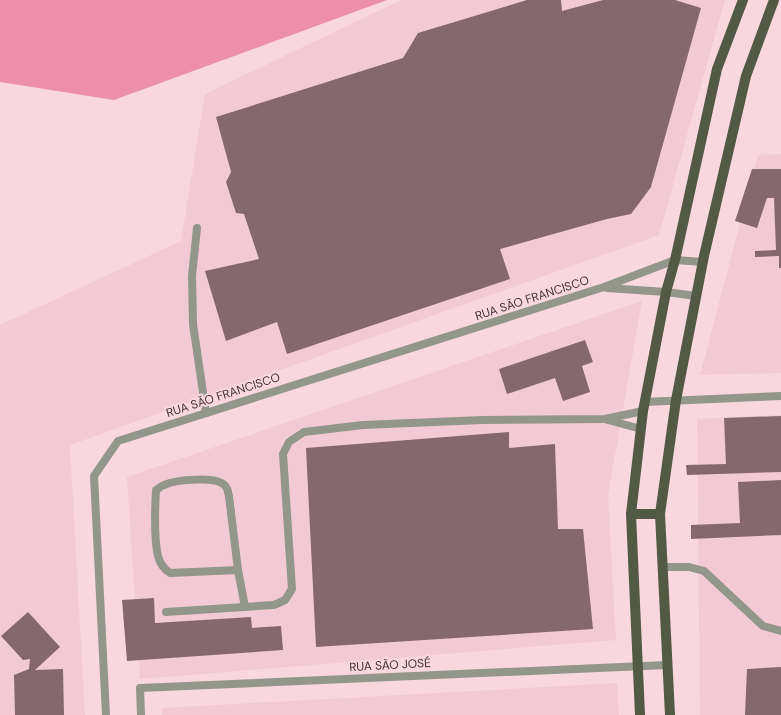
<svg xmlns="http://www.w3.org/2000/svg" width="781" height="715" font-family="'DM Sans',sans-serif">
	<rect width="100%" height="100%" fill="#f8d7df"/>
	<g fill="#f2cad5">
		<polygon points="401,0 725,0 659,235 70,445 85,715 0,715 0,325 181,241 205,94"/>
		<polygon points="781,154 781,373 700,375 758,155"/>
		<polygon points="642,301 608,495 616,640 140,679 127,477"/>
		<polygon points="781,415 781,715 700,715 697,419"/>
		<polygon points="617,683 619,715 162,715 162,708"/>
	</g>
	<polygon fill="#ed8eab" points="0,0 387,0 114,100 0,82"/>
	<g fill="#84676f">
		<polygon points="527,0 561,0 562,11 603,0 675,0 701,8 651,187 631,214 607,219 500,249 510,279 287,354 277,322 226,341 205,271 259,259 244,214 236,213 226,182 231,172 216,117 403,58 418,33"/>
		<polygon points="752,169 781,169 781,268 779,268 779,256 755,257 755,251 776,250 774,198 767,198 757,228 735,221"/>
		<polygon points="585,340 593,362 582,366 590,392 563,401 555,378 507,394 499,369"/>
		<polygon points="781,416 781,472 687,475 686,465 726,464 724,418"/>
		<polygon points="509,432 509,448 555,444 558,529 583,529 593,629 316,647 306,448"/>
		<polygon points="781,480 781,535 691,539 691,525 740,523 738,482"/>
		<polygon points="154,598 155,623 251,617 252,628 281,626 283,650 127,661 122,600"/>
		<polygon points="28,612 60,647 35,670 63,669 64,715 15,715 14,675 29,669 30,659 23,660 1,636"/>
		<polygon points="781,667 781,715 745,715 747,669"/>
	</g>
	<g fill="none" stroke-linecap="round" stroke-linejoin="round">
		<g stroke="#92968b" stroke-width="8">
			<polyline points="197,228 192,276 193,324 206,413"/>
			<polyline points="608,420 641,429"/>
			<polyline points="663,567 689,567 704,571 763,626 781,631"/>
			<path d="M238,570L170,573C164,569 160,564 158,556C154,540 155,508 156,490C158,489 161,486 164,485C175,480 219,475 226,487C228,489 228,493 229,496L238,570L245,607"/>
			<polyline points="166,612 274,605 285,600 292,589 283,454 289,442 304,432 363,425 482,420 605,419 643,411"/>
			<polyline points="141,715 140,688 667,665"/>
		</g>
		<g stroke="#92968b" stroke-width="8">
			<polyline points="607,288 666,292 696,296"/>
			<polyline points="644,402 781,396"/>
			<polyline points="106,715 94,476 118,441 604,287 675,260 703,262"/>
		</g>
		<g stroke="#525945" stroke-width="10">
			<polyline points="631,514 660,514"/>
			<polyline points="640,715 631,514 643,411 666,292 675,260 717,69 743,0"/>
			<polyline points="670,715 660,514 676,400 704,256 746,76 774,0"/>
		</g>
	</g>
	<g text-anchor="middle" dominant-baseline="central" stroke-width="4" stroke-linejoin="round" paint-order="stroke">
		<g font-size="12" fill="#403336" stroke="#f8d7df">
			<text transform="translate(532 298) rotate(-18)">RUA SÃO FRANCISCO</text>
			<text transform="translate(223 395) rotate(-18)">RUA SÃO FRANCISCO</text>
			<text transform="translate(390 665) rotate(-3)">RUA SÃO JOSÉ</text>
		</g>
	</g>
</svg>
